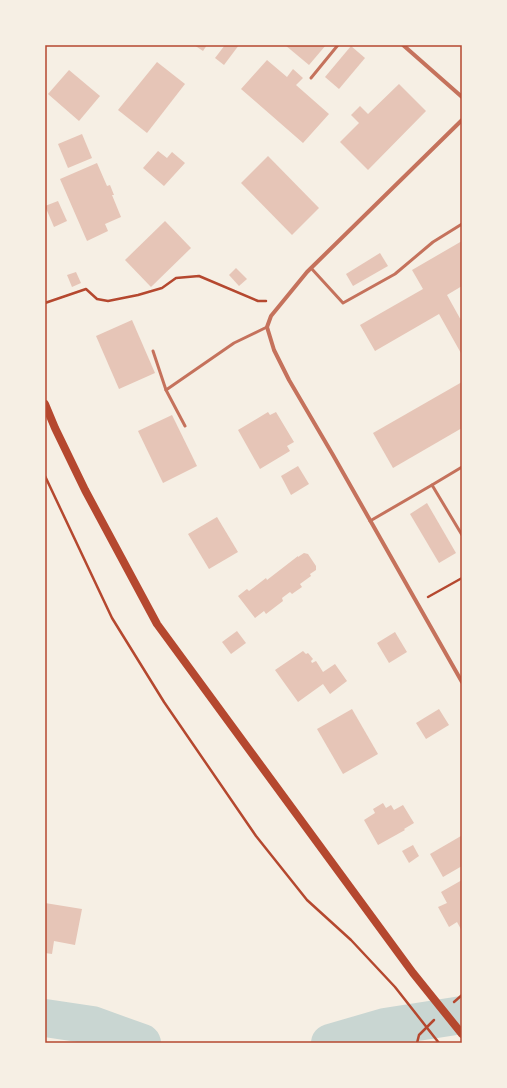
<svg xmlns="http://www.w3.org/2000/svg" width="507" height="1088" font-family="'Varela Round',sans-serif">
	<rect width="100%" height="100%" fill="#f6efe4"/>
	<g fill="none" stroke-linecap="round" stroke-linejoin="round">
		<g stroke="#c9d6d2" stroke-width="38">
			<polyline points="45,1018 92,1025 142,1043"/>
			<polyline points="330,1043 385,1027 462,1015"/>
		</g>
	</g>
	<g fill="#e6c5b7">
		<polygon points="194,45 207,45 203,51"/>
		<polygon points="225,45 239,45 224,65 215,58"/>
		<polygon points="285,45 326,45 309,65"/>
		<polygon points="351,46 365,58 339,89 325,77"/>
		<polygon points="267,60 287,77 293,69 303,78 296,85 329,114 303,143 241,89"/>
		<polygon points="157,62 185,84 147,133 118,110"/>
		<polygon points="69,70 100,96 79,121 48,94"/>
		<polygon points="399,84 426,111 368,170 340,142 359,123 351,115 360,106 368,114"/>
		<polygon points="82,134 92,158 68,168 58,144"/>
		<polygon points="158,151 167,158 172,152 185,163 164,186 143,168"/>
		<polygon points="268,156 319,208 292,235 241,183"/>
		<polygon points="97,163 107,186 110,185 114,195 112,195 121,217 105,224 108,231 87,241 60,179"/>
		<polygon points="58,201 67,221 54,227 45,206"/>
		<polygon points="165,221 191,248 151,287 125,260"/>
		<polygon points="462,241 462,286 447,295 462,322 462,355 439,314 375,351 360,325 423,289 412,270"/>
		<polygon points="380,253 388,266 353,286 346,274"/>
		<polygon points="236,268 247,279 239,286 229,275"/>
		<polygon points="76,272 81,283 72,287 67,275"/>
		<polygon points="132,320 155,373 119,389 96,336"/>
		<polygon points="462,382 462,428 393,468 373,433"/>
		<polygon points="268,412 270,415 276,412 294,442 287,446 290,451 260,469 238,430"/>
		<polygon points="172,415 197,466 163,483 138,431"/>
		<polygon points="298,466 309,484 291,495 281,476"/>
		<polygon points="427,503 456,553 439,563 410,514"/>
		<polygon points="217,517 238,552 209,569 188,534"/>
		<polygon points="304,553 308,554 316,566 316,570 310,574 311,576 300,584 302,587 292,594 290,592 282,598 283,601 266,614 264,611 255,618 238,596 247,589 249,591 266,578 267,580 298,556 298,557"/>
		<polygon points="237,631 246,643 231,654 222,642"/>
		<polygon points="395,632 407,652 389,663 377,643"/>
		<polygon points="303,651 306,654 308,653 313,659 311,661 312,663 316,661 323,672 335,664 347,681 330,694 323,684 298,702 275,670"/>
		<polygon points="352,709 378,754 343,774 317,729"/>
		<polygon points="439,709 449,725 426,739 416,723"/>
		<polygon points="383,803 386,808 391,805 394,810 403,805 414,823 404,829 405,830 378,845 364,820 375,813 373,809"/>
		<polygon points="461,836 462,866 443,877 430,854"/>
		<polygon points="413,845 419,856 409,863 402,851"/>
		<polygon points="462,880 462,931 457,922 449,927 438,907 447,903 441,892"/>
		<polygon points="45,903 82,909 75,945 54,941 52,954 45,953"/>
	</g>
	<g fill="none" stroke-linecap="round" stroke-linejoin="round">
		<g stroke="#b5482f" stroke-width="2.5">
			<polyline points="45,303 86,289 97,299 108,301 138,295 162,288 176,278 199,276 258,301 266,301"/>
			<polyline points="45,476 112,618 164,702 256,836 307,900 351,940 395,987 439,1043"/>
			<polyline points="428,597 462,578"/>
			<polyline points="454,1002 462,995"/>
			<polyline points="417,1043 419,1035 434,1020"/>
		</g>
		<g stroke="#c5725c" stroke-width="3">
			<polyline points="311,78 338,45"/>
			<polyline points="311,268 343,303 395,274 433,242 462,224"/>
			<polyline points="153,351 166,390"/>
			<polyline points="185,426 166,390 234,343 267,327"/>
			<polyline points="432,485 462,467"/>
			<polyline points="370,521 432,485 462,535"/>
		</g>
		<g stroke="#c5725c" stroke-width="4">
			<polyline points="403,45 462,97"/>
			<polyline points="462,120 307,272 271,316 267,327 274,350 289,380 333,455 462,682"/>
		</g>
		<polyline stroke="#b5482f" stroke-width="8" points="45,404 55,428 85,490 157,624 413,973 462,1034"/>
	</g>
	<rect width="507" height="1088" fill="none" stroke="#f6efe4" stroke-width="92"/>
	<rect x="46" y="46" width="415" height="996" fill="none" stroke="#b5482f" stroke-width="1.5"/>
</svg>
